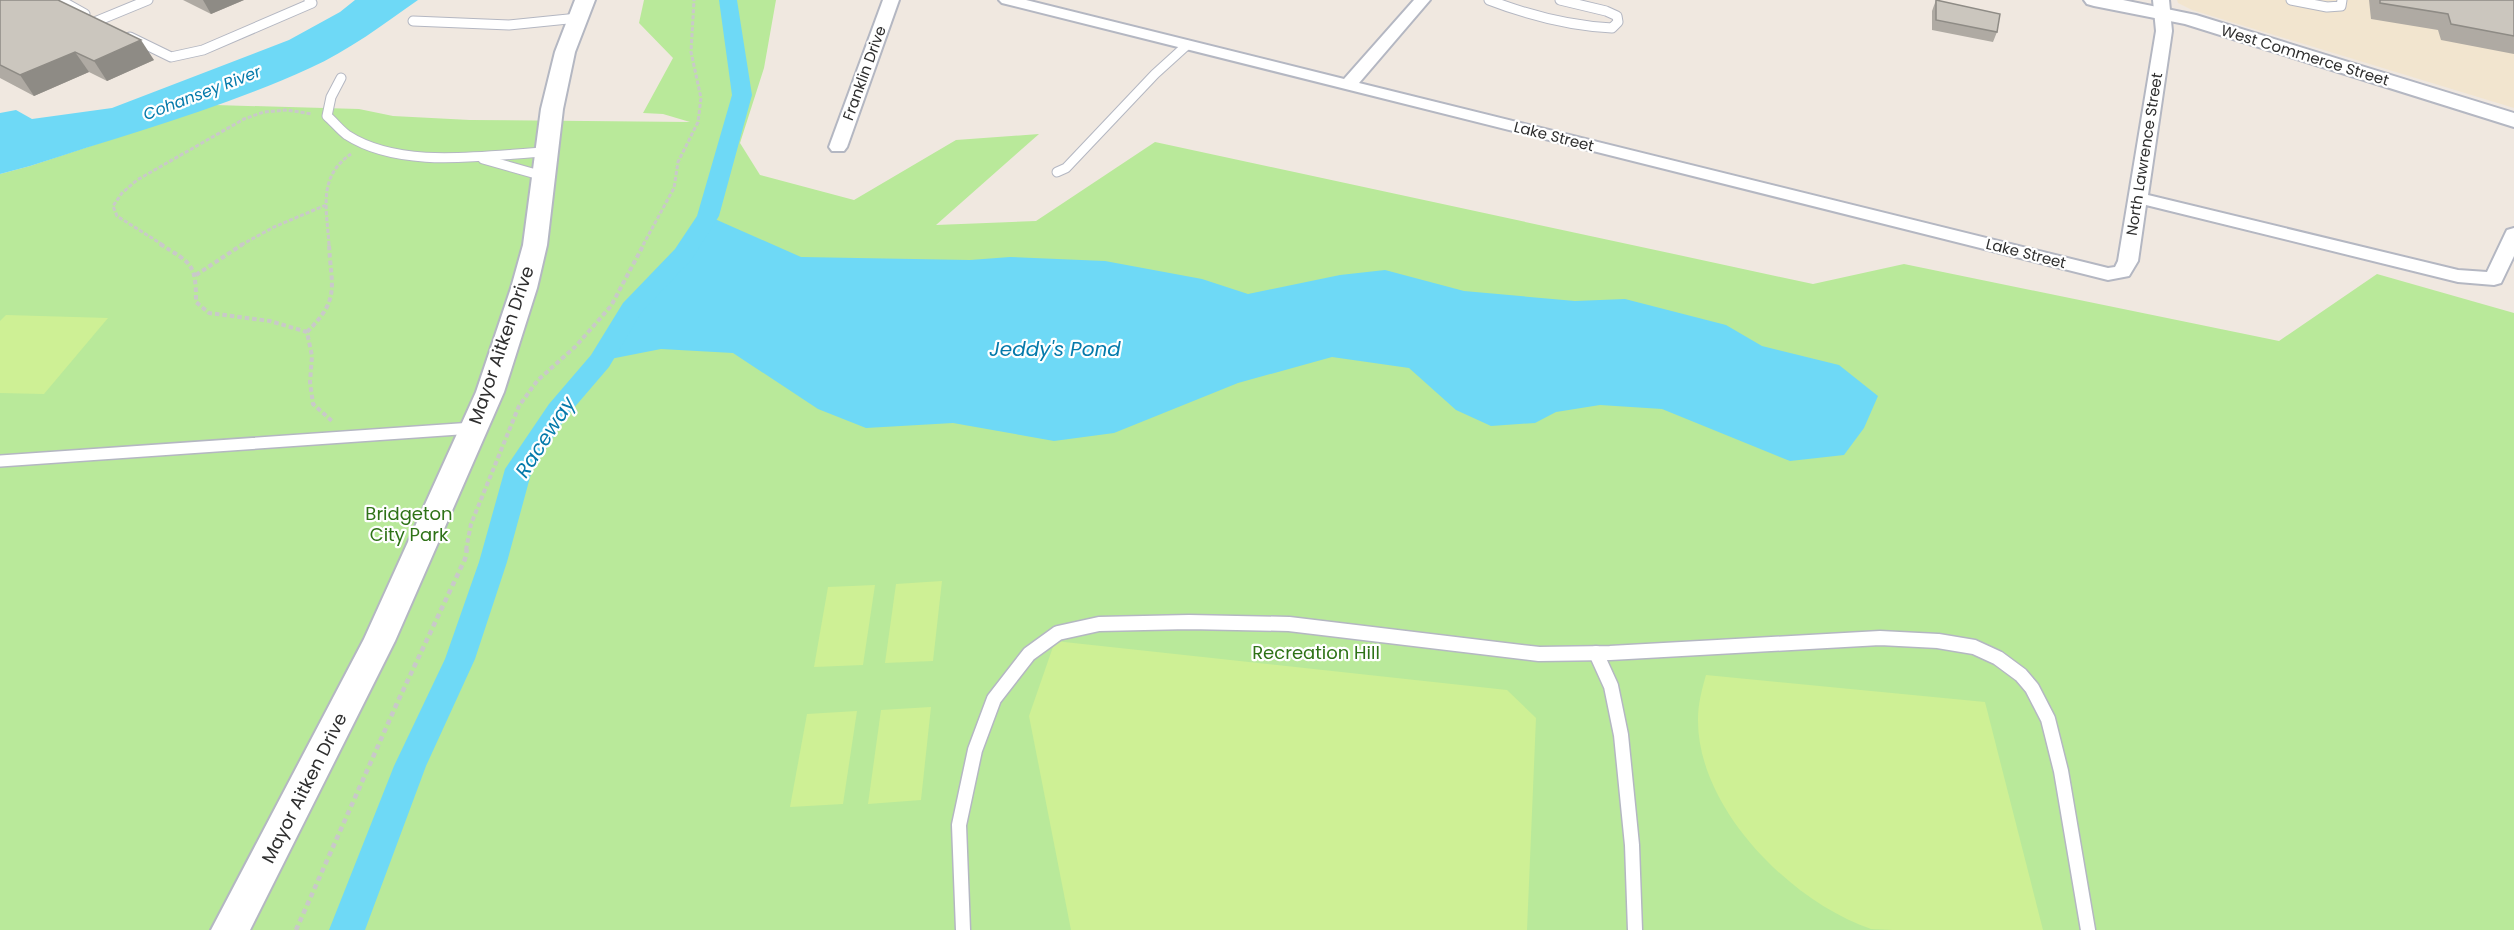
<svg xmlns="http://www.w3.org/2000/svg" width="2514" height="930" font-family="Poppins,sans-serif">
	<rect width="100%" height="100%" fill="#f0e8e0"/>
	<polygon fill="#f2e5cf" points="2177,0 2514,0 2514,108 2192,10 2178,3"/>
	<polygon fill="#b9e99a" points="644,0 776,0 764,68 740,143 760,175 854,200 956,140 1039,134 936,225 1036,221 1155,142 1813,284 1904,264 2279,341 2377,274 2514,313 2514,930 0,930 0,174 30,166 215,105 359,109 393,116 470,120 690,122 663,114 643,113 673,58 639,23"/>
	<g fill="#cef095">
		<polygon points="6,315 108,318 44,394 0,393 0,321"/>
		<polygon points="942,581 933,661 885,663 896,584"/>
		<polygon points="875,585 863,665 814,667 828,587"/>
		<polygon points="1055,641 1507,690 1536,718 1527,930 1071,930 1029,716"/>
		<path d="M1706,675L1985,702L2043,930C2001,930 1958,930 1916,930C1902,930 1883,930 1871,929C1791,902 1697,808 1698,719C1698,704 1702,689 1706,675Z"/>
		<polygon points="931,707 921,800 868,804 881,710"/>
		<polygon points="857,711 843,804 790,807 807,714"/>
	</g>
	<g fill="#6ed9f6">
		<path d="M355,0H418C384,24 348,51 310,68C220,109 123,135 30,166L0,174V113L16,110L32,119L112,108L289,40L340,12Z"/>
		<polygon points="708,216 801,257 970,260 1010,257 1105,261 1202,279 1248,294 1340,275 1385,270 1464,291 1575,301 1625,299 1726,325 1762,346 1839,365 1878,396 1864,428 1844,455 1790,461 1662,409 1600,405 1556,412 1535,423 1491,426 1456,410 1409,368 1332,357 1238,383 1114,433 1054,441 953,423 866,428 818,409 733,353 661,349 600,361 632,308 684,254"/>
	</g>
	<g fill="none" stroke-linecap="round" stroke-linejoin="round">
		<polygon fill="#6ed9f6" fill-rule="evenodd" points="719,0 737,0 752,95 719,216 692,259 641,313 609,367 567,416 532,470 507,562 475,659 426,766 365,930 329,930 394,766 445,659 479,562 505,469 549,404 591,355 623,303 675,249 697,216 732,95"/>
		<g stroke="#b4b7c2" stroke-width="11">
			<g id="service-far2">
				<polyline points="60,0 85,14"/>
				<path d="M1489,0C1528,15 1571,26 1612,28L1618,22L1617,16L1606,11L1560,0"/>
				<polyline points="2291,0 2327,7 2341,6 2342,0"/>
				<polyline points="97,21 148,0"/>
				<polyline points="413,21 509,25 578,18"/>
				<polyline points="130,37 171,57 203,50 312,3 309,0"/>
				<path d="M341,78L331,97L327,116C334,122 340,130 347,135C401,170 486,155 546,152"/>
				<polyline points="483,159 543,176"/>
				<polyline points="1057,172 1066,168 1155,74 1187,45"/>
			</g>
		</g>
		<g stroke="#b4b7c2" stroke-width="14">
			<polyline id="service-far1" points="0,461 473,428"/>
		</g>
		<g stroke="#b4b7c2" stroke-width="17">
			<g id="service">
				<polyline points="1596,653 1611,686 1621,735 1632,845 1635,930"/>
				<polyline points="963,930 959,825 975,750 994,699 1029,654 1058,633 1099,624 1189,622 1289,624 1539,654 1610,653 1880,638 1938,641 1974,647 1998,658 2021,675 2032,688 2048,719 2061,771 2088,930"/>
			</g>
		</g>
		<g stroke="#b4b7c2" stroke-width="4">
			<g id="minor">
				<polygon points="883,0 899,0 847,147 844,151 832,151 829,147"/>
				<polygon points="999,0 1026,0 1344,79 1414,0 1430,0 1359,83 2108,268 2115,267 2118,261 2156,31 2153,0 2169,0 2172,31 2148,195 2458,270 2487,272 2505,234 2507,230 2514,228 2514,256 2501,283 2494,285 2458,282 2146,205 2138,261 2129,276 2108,280 1002,3"/>
			</g>
		</g>
		<g stroke="#b4b7c2" stroke-width="4">
			<g id="tertiary">
				<polygon points="575,0 595,0 575,52 563,109 547,245 537,288 504,392 395,641 250,930 211,930 364,639 476,392 511,288 523,245 541,109 555,52"/>
				<polygon points="2084,0 2123,0 2196,15 2514,113 2514,127 2185,24 2094,6 2087,4"/>
			</g>
		</g>
		<g stroke="#c9c9c9" stroke-width="3" stroke-dasharray="4 2" stroke-linecap="butt">
			<polyline points="163,245 117,216 113,206 122,193 137,180 244,119 264,112 287,110 312,114"/>
			<polyline points="241,245 274,227 326,205"/>
			<path d="M329,245C327,210 317,177 351,154"/>
			<polyline points="643,245 674,188 678,162 698,122 701,98 691,52 694,0"/>
		</g>
		<g stroke="#c9c9c9" stroke-width="4" stroke-dasharray="4.5 3" stroke-linecap="butt">
			<path d="M160,244C192,264 196,263 196,302L209,313L270,321L307,332L312,356L310,382L313,404L332,421"/>
			<polyline points="196,275 243,244"/>
			<path d="M307,332C341,298 331,288 329,244"/>
			<polyline points="466,550 471,524 519,406 537,381 575,347 611,306 644,244"/>
		</g>
		<polyline stroke="#c9c9c9" stroke-width="4.5" stroke-dasharray="5 4" stroke-linecap="butt" points="296,930 398,701 465,559 467,549"/>
		<use href="#service-far2" stroke="#fff" stroke-width="9"/>
		<use href="#service-far1" stroke="#fff" stroke-width="11"/>
		<use href="#service" stroke="#fff" stroke-width="14"/>
		<use href="#minor" fill="#fff" fill-rule="evenodd"/>
		<use href="#tertiary" fill="#fff" fill-rule="evenodd"/>
	</g>
	<g fill="#afaaa3">
		<polygon points="0,0 154,60 107,81 89,72 34,96 0,78"/>
		<polygon points="183,0 244,0 211,14"/>
		<polygon points="1936,0 1997,32 1993,42 1932,30 1932,11"/>
		<polygon points="2369,0 2514,0 2514,54 2441,40 2438,30 2371,19"/>
	</g>
	<g fill="#8e8b85">
		<polygon points="203,0 244,0 211,14"/>
		<polygon points="141,40 154,60 107,81 94,61"/>
		<polygon points="75,52 89,72 34,96 20,75"/>
	</g>
	<g fill="#cbc6be" stroke="#8e8b85" stroke-width="1.5">
		<polygon points="0,0 58,0 141,40 94,61 75,52 20,75 0,65"/>
		<polygon points="1936,0 2000,14 1997,32 1936,20"/>
		<polygon points="2380,0 2514,0 2514,36 2451,24 2448,14 2380,3"/>
	</g>
	<g text-anchor="middle" dominant-baseline="central" stroke-width="4.5" stroke-linejoin="round" paint-order="stroke">
		<g font-size="15" fill="#2e2e2e" stroke="#fff">
			<text transform="translate(2305 55) rotate(17)">West Commerce Street</text>
			<text transform="translate(864 73) rotate(-70)">Franklin Drive</text>
			<text transform="translate(1554 136) rotate(14)">Lake Street</text>
			<text transform="translate(2144 154) rotate(-81)">North Lawrence Street</text>
			<text transform="translate(2026 253) rotate(14)">Lake Street</text>
		</g>
		<g font-size="16" font-style="italic" fill="#057aab" stroke="#fff">
			<text transform="translate(202 93) rotate(-21)">Cohansey River</text>
		</g>
		<g font-size="18" fill="#2e2e2e" stroke="#fff">
			<text transform="translate(501 345) rotate(-71)">Mayor Aitken Drive</text>
			<text transform="translate(304 788) rotate(-63)">Mayor Aitken Drive</text>
		</g>
		<g font-size="18" fill="#2e7217" stroke="#fff">
			<text x="409" y="513">Bridgeton<tspan x="409" dy="21">City Park</tspan></text>
			<text x="1316" y="652">Recreation Hill</text>
		</g>
		<g font-size="20" font-style="italic" fill="#057aab" stroke="#fff">
			<text x="1055" y="349">Jeddy's Pond</text>
			<text transform="translate(545 437) rotate(-57)">Raceway</text>
		</g>
	</g>
</svg>
